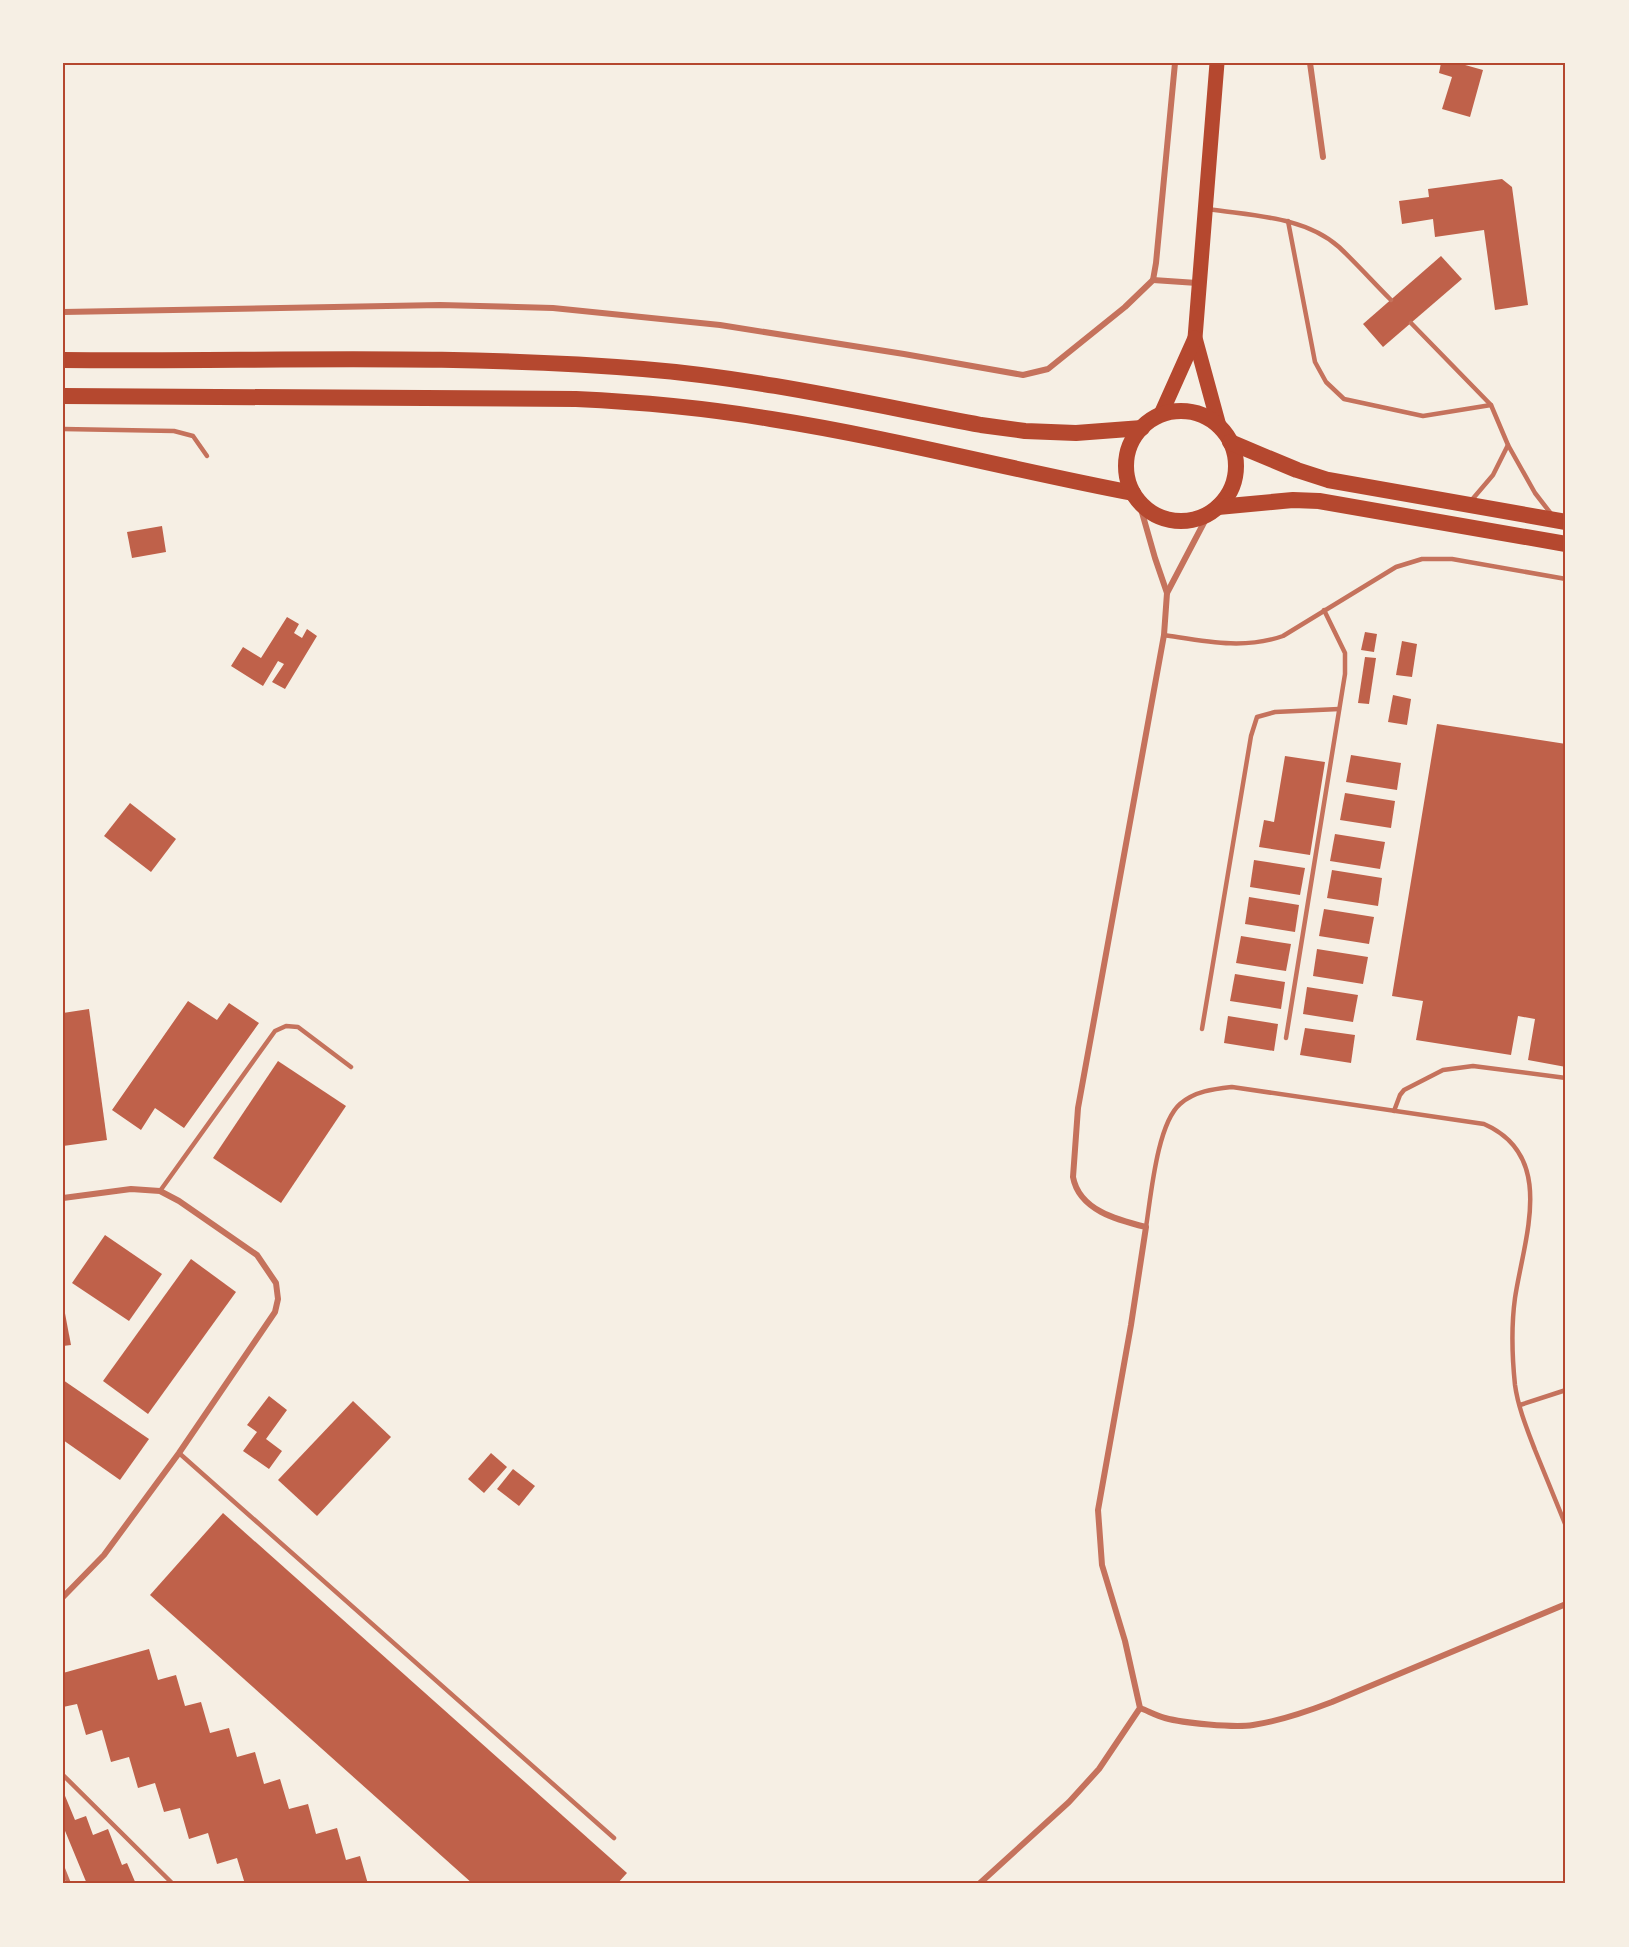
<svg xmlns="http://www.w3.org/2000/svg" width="1629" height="1947" font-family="Barlow,sans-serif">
	<rect width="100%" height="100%" fill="#f6efe4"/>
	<g fill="#bf614a">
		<polygon points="1441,63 1458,63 1483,70 1470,117 1442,109 1452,77 1439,73"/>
		<polygon points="1502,179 1512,187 1528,305 1495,310 1484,230 1435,237 1433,219 1402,224 1399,201 1429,197 1428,189"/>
		<polygon points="1441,256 1462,279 1383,347 1363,324"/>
		<polygon points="162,526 166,552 132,558 127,532"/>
		<polygon points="287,617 299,624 294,633 302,638 307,629 317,636 285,689 272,682 284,664 278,661 263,686 231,666 243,647 261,658"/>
		<polygon points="1365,632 1377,634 1374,652 1361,650"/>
		<polygon points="1402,641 1417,644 1412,677 1396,675"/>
		<polygon points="1365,657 1376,658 1369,704 1358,703"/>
		<polygon points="1393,695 1411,699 1407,725 1388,722"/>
		<polygon points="1437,724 1566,744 1566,1067 1528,1060 1535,1019 1518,1016 1511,1055 1416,1040 1423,1001 1392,996"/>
		<polygon points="1351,755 1401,763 1397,790 1346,782"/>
		<polygon points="1285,756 1325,762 1310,855 1259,847 1264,820 1274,822"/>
		<polygon points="1345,793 1395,801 1391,828 1340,820"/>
		<polygon points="130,803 176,839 151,872 104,836"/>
		<polygon points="1335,834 1385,842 1380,869 1330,861"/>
		<polygon points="1254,860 1305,868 1300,895 1250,887"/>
		<polygon points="1332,870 1382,878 1378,906 1327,898"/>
		<polygon points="1249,897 1299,905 1295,932 1245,924"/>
		<polygon points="1324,909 1374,917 1369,944 1319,936"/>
		<polygon points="1241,936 1291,944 1286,971 1236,963"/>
		<polygon points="1317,949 1368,957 1363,984 1313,976"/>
		<polygon points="1235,974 1285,982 1281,1009 1230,1001"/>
		<polygon points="1307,987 1358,995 1353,1022 1303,1014"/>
		<polygon points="188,1001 217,1020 229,1003 259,1023 184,1128 155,1108 141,1130 112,1110"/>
		<polygon points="89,1009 107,1140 63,1146 63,1013"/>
		<polygon points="1228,1016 1278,1024 1274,1051 1224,1043"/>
		<polygon points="1305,1028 1355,1035 1351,1063 1300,1055"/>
		<polygon points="278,1061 346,1106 281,1203 213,1158"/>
		<polygon points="105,1235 162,1274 129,1321 72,1283"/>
		<polygon points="191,1259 236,1292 148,1414 103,1381"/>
		<polygon points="63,1303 71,1345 63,1346"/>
		<polygon points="63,1380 149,1439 120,1480 63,1440"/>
		<polygon points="269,1396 287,1410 266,1439 282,1451 269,1469 243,1451 257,1432 247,1425"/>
		<polygon points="353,1401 391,1437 317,1516 278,1480"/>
		<polygon points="491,1453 507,1467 484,1493 468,1479"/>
		<polygon points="513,1469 535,1486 519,1506 497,1489"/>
		<polygon points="223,1513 627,1873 617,1884 473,1884 150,1595"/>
		<polygon points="149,1649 158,1680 176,1675 185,1706 201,1702 210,1733 229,1728 237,1757 255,1752 264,1784 280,1779 289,1809 308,1804 316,1834 337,1828 346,1860 360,1856 368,1884 245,1884 237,1858 217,1864 208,1833 189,1839 180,1808 164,1812 155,1783 138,1788 129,1757 111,1762 102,1730 86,1735 77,1704 63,1707 63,1673"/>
		<polygon points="63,1791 75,1820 86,1816 93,1835 108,1829 122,1865 127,1863 136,1884 87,1884 63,1826"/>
	</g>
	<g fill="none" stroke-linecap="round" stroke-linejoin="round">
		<g stroke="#c5725c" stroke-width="4.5">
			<path d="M1208,209C1252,216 1304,216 1339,247C1357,264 1374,283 1391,300"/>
			<polyline points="1288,221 1315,362 1326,382 1344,399 1423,416 1491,405"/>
			<polyline points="1411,323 1491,405 1508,445 1535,493 1552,515"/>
			<polyline points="63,429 174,431 193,436 207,456"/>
			<polyline points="1470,502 1493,475 1508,445"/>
			<path d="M1164,635C1204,641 1243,650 1283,636L1396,567L1422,559H1452L1566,579"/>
			<polyline points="1202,1029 1251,736 1257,717 1275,712 1339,709"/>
			<polyline points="1286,1038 1345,674 1345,653 1324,610"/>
			<polyline points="1394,1111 1400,1095 1404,1090 1443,1070 1473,1066 1566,1078"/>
			<polyline points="160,1191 275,1031 286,1026 298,1027 351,1067"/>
			<path d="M1146,1227C1151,1196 1157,1124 1180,1104C1195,1091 1214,1089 1232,1087L1484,1124C1557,1156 1524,1238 1515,1298C1511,1327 1512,1356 1515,1385C1518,1407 1527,1429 1535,1450C1545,1475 1556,1501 1566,1526"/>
			<polyline points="1520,1405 1566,1390"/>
			<polyline points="179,1453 614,1838"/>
			<polyline points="63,1775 173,1884"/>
			<polyline points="63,1869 69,1884"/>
		</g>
		<g stroke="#c5725c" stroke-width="6">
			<polyline points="1310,63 1323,157"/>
			<polyline points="1153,280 1197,283"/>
			<polyline points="63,312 440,305 553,308 720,325 904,354 1023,375 1048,369 1125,307 1153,280 1156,263 1175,63"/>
			<polyline points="1139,502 1155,558 1167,593"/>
			<polyline points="63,1198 131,1189 160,1191 179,1201 257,1255 276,1283 278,1299 275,1312 179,1453 104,1555 63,1597"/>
			<path d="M1140,1708C1148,1711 1157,1716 1165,1718C1183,1723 1234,1728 1253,1725C1280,1721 1306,1712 1332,1702L1566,1604"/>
			<path d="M979,1884L1069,1802L1099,1769L1140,1708L1125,1641L1102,1565L1098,1510L1131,1325L1146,1227C1117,1220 1079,1210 1073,1177L1078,1108L1164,635L1167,593L1209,513"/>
		</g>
		<g stroke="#b5482f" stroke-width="15">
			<polyline points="1217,63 1195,338 1219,426"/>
			<polyline points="1161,414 1195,338"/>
		</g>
		<g stroke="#b5482f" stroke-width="16">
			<path d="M63,360C256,362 450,353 643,369C756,378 869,404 981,425L1025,431L1076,433L1142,428"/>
			<path d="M63,396L576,399C641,402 706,408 771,419C892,438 1012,470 1133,493"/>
			<circle cx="1181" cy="466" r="55"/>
			<polyline points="1230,442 1297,470 1328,480 1566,522"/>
			<polyline points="1218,507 1293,500 1319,501 1566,544"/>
		</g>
	</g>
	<rect width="1629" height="1947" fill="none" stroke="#f6efe4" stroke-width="129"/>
	<rect x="64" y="64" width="1500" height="1818" fill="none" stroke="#b5482f" stroke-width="2"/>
</svg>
